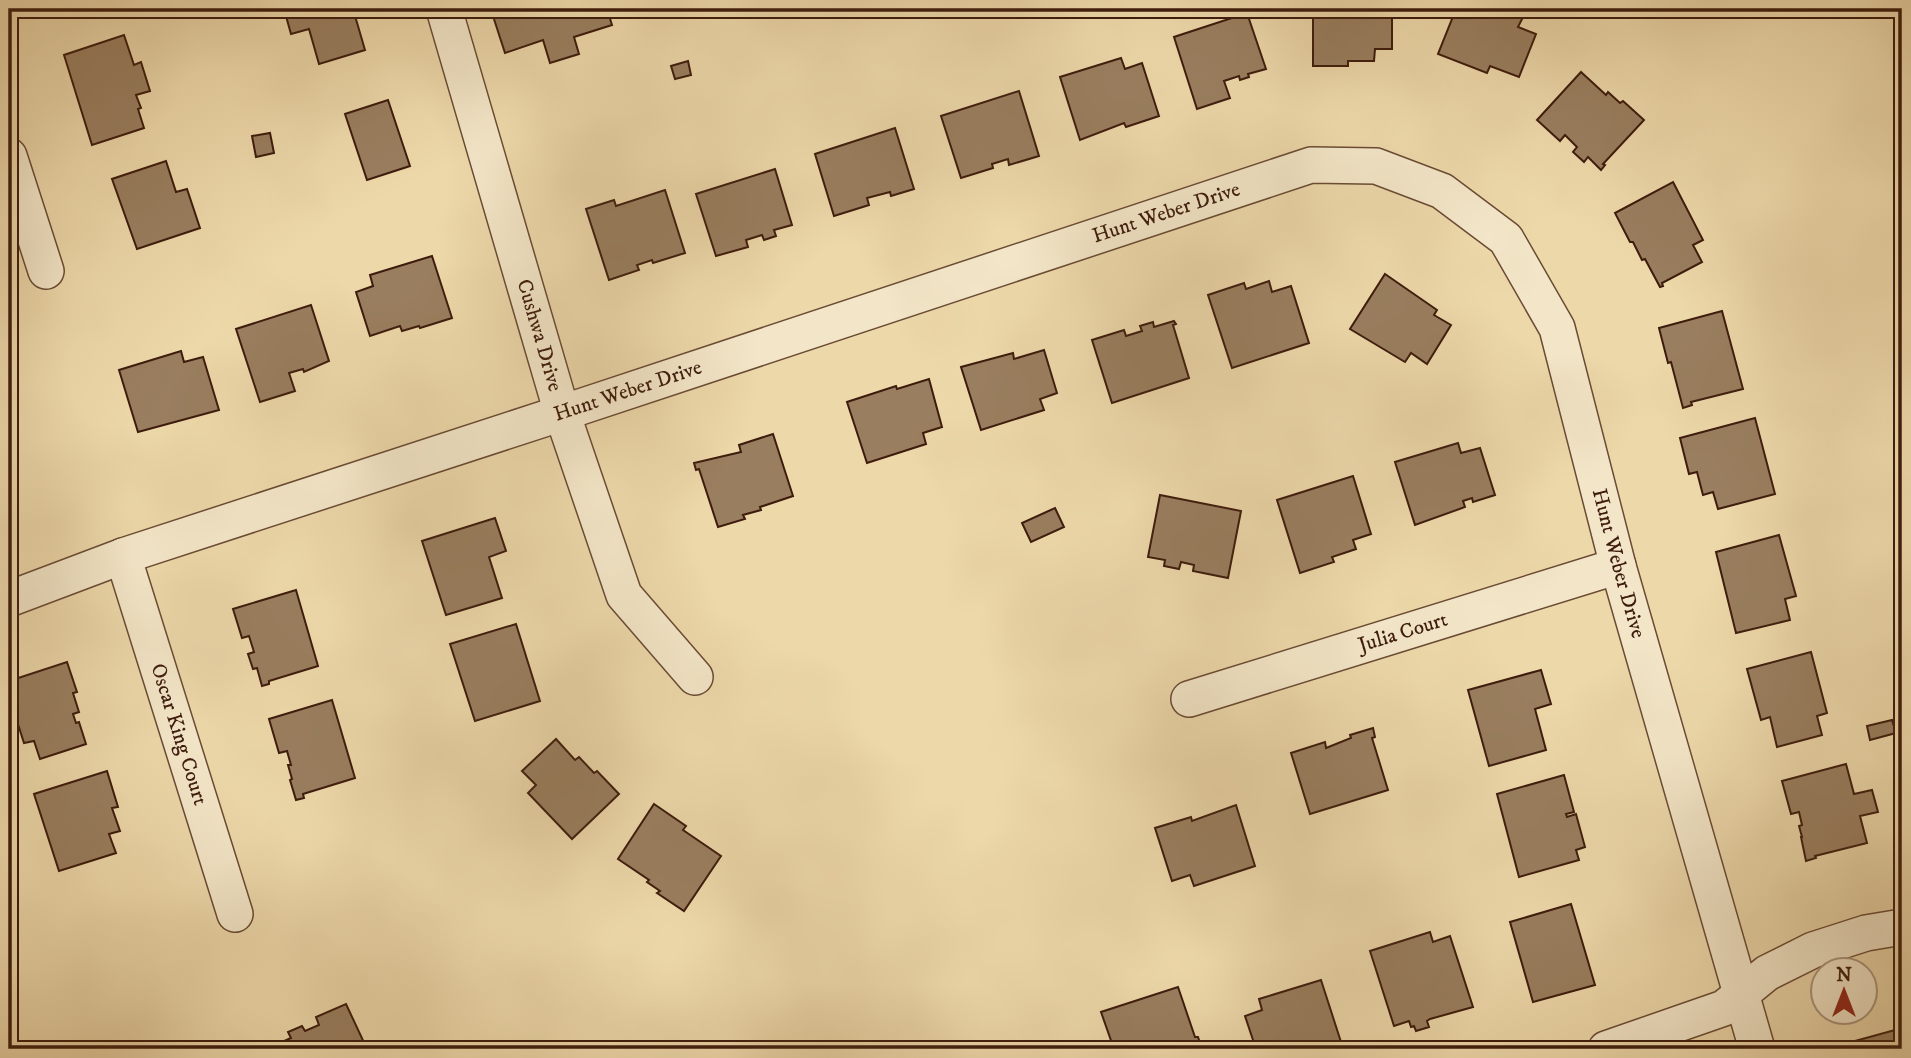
<svg xmlns="http://www.w3.org/2000/svg" width="1911" height="1058" font-family="'IM FELL DW Pica',serif">
	<rect width="100%" height="100%" fill="#edd8aa"/>
	<filter id="stains"><feTurbulence type="fractalNoise" baseFrequency=".00286" numOctaves="4"/><feColorMatrix values="0 0 0 0 .2 0 0 0 0 .09 0 0 0 0 .02 0 0 0 .5 -.17"/></filter>
	<radialGradient id="worn" r=".72"><stop offset=".6" stop-color="#630" stop-opacity="0"/><stop offset="1" stop-color="#630" stop-opacity=".3"/></radialGradient>
	<g fill="#997e5f" stroke="#3e1c0d" stroke-width="2">
		<polygon points="43,9 72,9 46,17"/>
		<polygon points="194,9 212,9 213,13 196,17"/>
		<polygon points="284,9 353,9 365,50 319,64 309,29 291,34"/>
		<polygon points="504,9 607,9 612,25 574,37 579,54 550,63 543,40 505,53 492,13"/>
		<polygon points="1313,9 1392,9 1392,49 1375,49 1374,61 1348,61 1348,66 1313,66"/>
		<polygon points="1456,9 1503,9 1523,17 1518,27 1536,34 1519,77 1490,66 1487,73 1438,54"/>
		<polygon points="1247,13 1266,69 1248,74 1249,77 1240,80 1239,76 1224,81 1230,98 1197,109 1174,37"/>
		<polygon points="124,35 134,65 141,62 150,91 136,95 141,108 138,109 144,128 92,145 64,55"/>
		<polygon points="1121,58 1125,69 1142,63 1159,116 1126,127 1124,123 1080,140 1060,77"/>
		<polygon points="688,61 691,75 675,79 671,66"/>
		<polygon points="1581,72 1606,95 1608,92 1620,103 1623,101 1644,120 1603,164 1605,165 1601,170 1588,157 1584,162 1573,152 1577,147 1565,135 1560,141 1537,120"/>
		<polygon points="1019,91 1039,156 1009,165 1008,159 992,164 993,168 961,178 941,116"/>
		<polygon points="388,100 410,166 367,180 345,114"/>
		<polygon points="895,128 914,189 891,196 890,192 867,198 869,205 834,216 815,154"/>
		<polygon points="270,133 274,153 256,157 252,136"/>
		<polygon points="166,161 176,192 187,189 200,228 137,249 112,179"/>
		<polygon points="775,169 792,225 774,230 776,236 764,240 762,235 746,240 748,247 716,256 696,194"/>
		<polygon points="1673,182 1703,240 1693,245 1702,262 1662,283 1663,286 1660,287 1645,259 1642,260 1633,242 1630,242 1615,213"/>
		<polygon points="665,190 685,253 653,263 652,260 637,265 639,270 609,280 586,209 614,200 616,206"/>
		<polygon points="432,256 452,318 420,328 419,326 402,331 400,326 370,336 356,292 373,286 370,275"/>
		<polygon points="1385,274 1437,310 1434,315 1451,325 1427,364 1411,353 1405,362 1350,329"/>
		<polygon points="1269,281 1272,292 1291,286 1309,343 1232,368 1208,295 1244,283 1246,289"/>
		<polygon points="311,305 329,361 304,372 303,369 289,373 295,391 260,402 236,329"/>
		<polygon points="1722,311 1743,389 1691,402 1692,405 1683,408 1671,362 1668,363 1659,328"/>
		<polygon points="1174,321 1176,324 1173,325 1189,378 1112,403 1092,340 1124,330 1126,336 1142,331 1140,326 1153,322 1154,327"/>
		<polygon points="1044,350 1057,393 1040,399 1044,410 981,430 961,367 1013,353 1014,359"/>
		<polygon points="181,351 184,362 203,357 219,410 138,432 119,370"/>
		<polygon points="929,379 942,427 923,433 926,444 867,463 847,402 896,386 897,389"/>
		<polygon points="1755,418 1775,494 1718,509 1713,492 1703,495 1697,472 1689,474 1680,438"/>
		<polygon points="773,434 793,496 760,507 761,510 743,515 745,519 718,527 699,469 696,470 694,463 741,452 739,445"/>
		<polygon points="1458,443 1461,453 1480,448 1495,495 1473,502 1472,498 1463,501 1465,507 1415,525 1395,462"/>
		<polygon points="1353,476 1371,534 1353,540 1356,549 1332,557 1334,562 1300,573 1277,500"/>
		<polygon points="1160,495 1241,511 1228,578 1193,571 1194,565 1181,562 1179,569 1164,566 1165,560 1148,557"/>
		<polygon points="1055,508 1064,527 1031,542 1022,523"/>
		<polygon points="495,518 506,551 489,557 502,598 446,615 422,541"/>
		<polygon points="1779,535 1796,596 1785,599 1790,620 1736,633 1716,552"/>
		<polygon points="296,590 318,666 269,681 269,684 262,686 257,668 253,669 248,654 254,652 249,636 242,638 233,609"/>
		<polygon points="516,624 540,701 475,721 450,644"/>
		<polygon points="1811,652 1827,713 1817,716 1822,735 1777,747 1770,717 1761,720 1747,669"/>
		<polygon points="67,662 77,692 73,693 79,712 73,714 76,723 79,722 86,744 40,759 34,741 24,743 9,696 9,681"/>
		<polygon points="1541,670 1551,704 1535,709 1546,750 1489,766 1468,690"/>
		<polygon points="332,700 355,778 303,794 304,798 296,800 290,780 292,779 288,765 291,765 287,751 279,753 269,719"/>
		<polygon points="1892,720 1896,733 1870,740 1867,726"/>
		<polygon points="1373,728 1375,737 1372,738 1388,790 1310,814 1291,753 1325,742 1326,748 1351,738 1350,735"/>
		<polygon points="556,739 575,760 579,757 594,773 597,771 619,794 572,839 528,793 536,785 522,771"/>
		<polygon points="1846,764 1854,794 1872,790 1878,812 1860,816 1867,843 1815,856 1816,858 1806,861 1801,837 1802,837 1799,826 1802,825 1799,812 1791,814 1782,781"/>
		<polygon points="107,771 118,807 112,808 120,831 109,834 116,853 59,871 34,794"/>
		<polygon points="1564,775 1574,812 1566,814 1567,817 1576,814 1585,847 1576,850 1579,860 1519,877 1497,794"/>
		<polygon points="654,804 686,826 683,830 721,856 684,911 657,893 660,891 647,882 649,880 618,859"/>
		<polygon points="1236,805 1255,866 1194,886 1190,875 1172,881 1155,828 1191,817 1192,821"/>
		<polygon points="1571,904 1595,985 1533,1002 1510,922"/>
		<polygon points="1430,932 1433,942 1450,936 1473,1007 1430,1019 1427,1021 1429,1027 1416,1031 1414,1026 1411,1027 1409,1021 1394,1026 1370,951"/>
		<polygon points="1321,980 1341,1042 1315,1049 1256,1049 1245,1016 1262,1010 1259,999"/>
		<polygon points="1178,987 1195,1037 1198,1037 1202,1049 1114,1049 1101,1012"/>
		<polygon points="346,1004 367,1049 277,1049 275,1045 291,1038 288,1032 302,1026 305,1031 319,1025 316,1017"/>
		<polygon points="1902,1028 1902,1049 1857,1049 1855,1041"/>
	</g>
	<g fill="none" stroke-linecap="round" stroke-linejoin="round">
		<g stroke="#6a4b34" stroke-width="38">
			<g id="street">
				<path id="s1" d="M444,9L562,413L624,595L695,677"/>
				<polyline points="9,156 46,271"/>
				<path id="s2" d="M123,556L235,914"/>
				<path id="s3" d="M9,599L123,556L562,413L1311,165L1376,166L1442,191L1506,239L1557,328L1618,566L1757,1049"/>
				<path id="s4" d="M1189,699L1618,566"/>
				<polyline points="1606,1049 1724,1008 1767,973 1813,950 1866,933 1902,927"/>
			</g>
		</g>
		<use href="#street" stroke="#f3e6c8" stroke-width="35"/>
	</g>
	<g text-anchor="middle" dominant-baseline="central" stroke-width="7" stroke-linejoin="round" paint-order="stroke">
		<g font-size="21" fill="#3e1c0d" stroke="#f3e6c8">
			<text stroke="none"><textPath href="#s3" startOffset="1220">Hunt Weber Drive</textPath></text>
			<text stroke="none"><textPath href="#s1" startOffset="340">Cushwa Drive</textPath></text>
			<text stroke="none"><textPath href="#s3" startOffset="653">Hunt Weber Drive</textPath></text>
			<text stroke="none"><textPath href="#s3" startOffset="1934">Hunt Weber Drive</textPath></text>
			<text stroke="none"><textPath href="#s4" startOffset="224">Julia Court</textPath></text>
			<text stroke="none"><textPath href="#s2" startOffset="187">Oscar King Court</textPath></text>
		</g>
	</g>
	<rect width="1911" height="1058" fill="none" stroke="#edd8aa" stroke-width="35"/>
	<rect x="10" y="10" width="1890" height="1037" fill="none" stroke="#3e1c0d" stroke-width="3.5"/>
	<rect x="18" y="18" width="1876" height="1023" fill="none" stroke="#3e1c0d" stroke-width="2"/>
	<g transform="translate(1844 991)"><circle r="33" fill="#f3e6c8" stroke="#ab957d" stroke-width="2"/>
	<path d="M0-5L12 26L0 18L-12 26Z" fill="#8f2418"/>
	<text y="-10" font-size="19" font-weight="bold" text-anchor="middle" fill="#3e1c0d">N</text>
	</g>
	<rect width="100%" height="100%" filter="url(#stains)"/>
	<rect width="100%" height="100%" fill="url(#worn)"/>
</svg>
